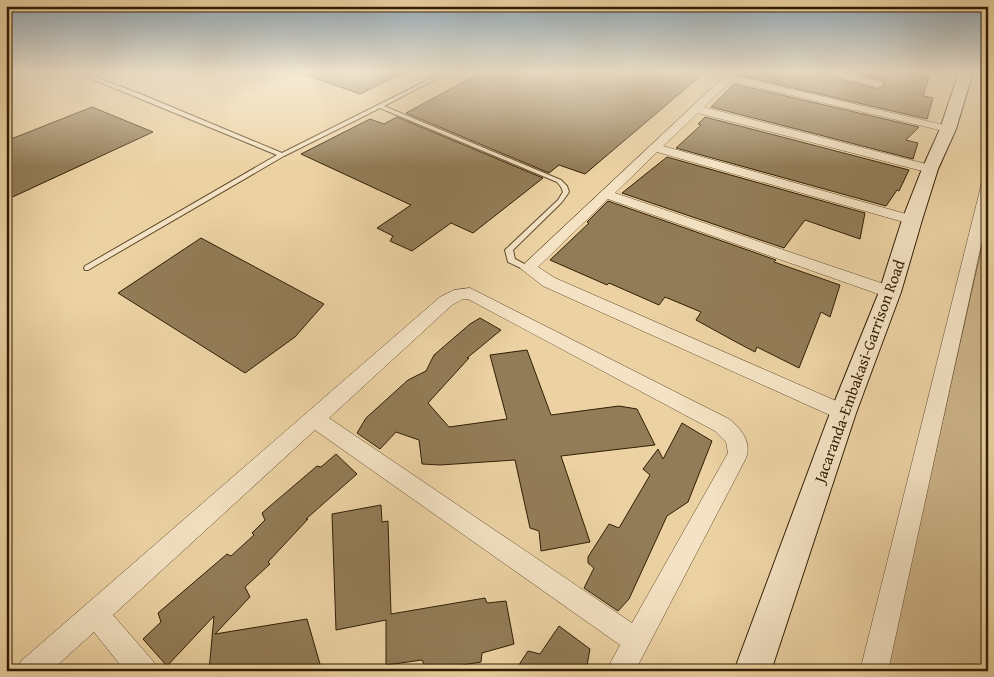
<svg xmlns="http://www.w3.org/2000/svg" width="994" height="677" font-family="'Gentium Book Plus',serif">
	<rect width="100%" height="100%" fill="#ecd2a3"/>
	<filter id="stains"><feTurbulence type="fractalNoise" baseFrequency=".004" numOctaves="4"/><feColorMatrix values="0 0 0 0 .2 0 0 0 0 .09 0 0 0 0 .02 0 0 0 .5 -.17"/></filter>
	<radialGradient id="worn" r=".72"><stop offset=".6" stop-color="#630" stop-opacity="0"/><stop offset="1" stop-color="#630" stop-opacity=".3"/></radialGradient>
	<polygon fill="#ccb388" stroke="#7e6846" points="988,219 988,671 886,671"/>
	<g fill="#927c57" stroke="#311e04">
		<polygon points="303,72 405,72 360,94 303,74"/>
		<polygon points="482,72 705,72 585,174 559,165 549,173 406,113"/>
		<polygon points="746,72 825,72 829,76 878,89 885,85 882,80 849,72 907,72 929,77 923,96 933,98 927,119 742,76"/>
		<polygon points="734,84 919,127 906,140 918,143 913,159 711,107"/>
		<polygon points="92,107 153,132 6,200 6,141"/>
		<polygon points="397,117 543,178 473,233 451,223 412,251 390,241 393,236 377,228 411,205 301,154 370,119 384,124"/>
		<polygon points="705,117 909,170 899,191 897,190 886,206 676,148 701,125 698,124"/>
		<polygon points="667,157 865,213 860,239 805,220 784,248 622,193"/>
		<polygon points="608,201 776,260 774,262 840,285 830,317 821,312 799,368 757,347 755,352 736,342 696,320 701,312 665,297 659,305 609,283 607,285 550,260 589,223 587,222"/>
		<polygon points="201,238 324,304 295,337 245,373 118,293"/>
		<polygon points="480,318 501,330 467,358 469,358 428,403 449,427 507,419 490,355 527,350 551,415 619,406 637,409 655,445 561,456 590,542 541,551 539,531 530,528 515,460 440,465 422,464 419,440 396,432 380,449 357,433 366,418 408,380 426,371 434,355 470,324"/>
		<polygon points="682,423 712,441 688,502 667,516 629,599 618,611 584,588 594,568 588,563 588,557 609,524 619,528 650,475 643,469 658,449 663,459"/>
		<polygon points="336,454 357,474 306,519 308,519 268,562 270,564 245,587 250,597 215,634 307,619 322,671 209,671 214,616 167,666 143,639 161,622 158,613 227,554 231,556 254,535 252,533 265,520 262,513 317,466 321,467"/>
		<polygon points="381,505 382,522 388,521 391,614 485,598 487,603 506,601 514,644 482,653 481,662 427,671 422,660 386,665 386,620 336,630 332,514"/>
		<polygon points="559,626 590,649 586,671 515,671 528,651 540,654"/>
	</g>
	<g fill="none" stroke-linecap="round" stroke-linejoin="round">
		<g stroke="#604b2c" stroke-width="2">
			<polygon id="lane" points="75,72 81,72 138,93 282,153 444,72 449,72 384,106 561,180 567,186 569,192 562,202 513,250 515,259 532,268 528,270 525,270 508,262 505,250 558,200 563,192 561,187 557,182 380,108 284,156 88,270 85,270 84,268 85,266 277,155"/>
		</g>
		<g stroke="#604b2c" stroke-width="1">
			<g id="street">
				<polygon points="729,72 739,72 736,76 948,126 954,129 948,132 731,81 703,107 934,166 936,169 930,173 698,113 663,146 917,217 919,220 917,223 907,223 657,152 615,193 896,288 898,292 896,296 890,297 884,296 608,199 538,267 555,278 850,407 853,413 850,419 843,421 543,286 520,268"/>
				<polygon points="827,72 842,72 882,82 883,84 878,87 829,74"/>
				<polygon points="988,178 988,213 888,671 860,671 982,182"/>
				<path d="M470,288L729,419C742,429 753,444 745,460L635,671H606L620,645L315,430L113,615L153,661L157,671H125L94,632L51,671H17L21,661L440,297L454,290ZM463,299H468L715,431L726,442L728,453L632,623L329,418L452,305Z"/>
			</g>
		</g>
		<g stroke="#311e04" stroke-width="2">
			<polygon id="secondary" points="959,72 973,72 956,129 938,169 922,220 901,292 856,413 771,671 734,671 830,413 879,292 902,220 922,169 940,129"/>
		</g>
		<use href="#lane" fill="#f3e2c3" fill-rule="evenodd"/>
		<use href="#street" fill="#f3e2c3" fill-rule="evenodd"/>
		<use href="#secondary" fill="#f3e2c3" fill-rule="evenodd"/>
	</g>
	<linearGradient id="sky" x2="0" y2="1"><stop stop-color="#90a8b7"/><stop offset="0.43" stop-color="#f6ebd6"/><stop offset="1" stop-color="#f6ebd6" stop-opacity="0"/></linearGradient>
	<rect width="994" height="167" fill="url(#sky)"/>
	<g text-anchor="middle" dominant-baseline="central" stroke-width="4" stroke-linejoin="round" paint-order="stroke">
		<g font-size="16" fill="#311e04" stroke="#f3e2c3">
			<text transform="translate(859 371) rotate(-70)">Jacaranda-Embakasi-Garrison Road</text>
		</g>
	</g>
	<rect width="994" height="677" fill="none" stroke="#ecd2a3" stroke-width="25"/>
	<rect x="8" y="8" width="979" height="662" fill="none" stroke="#311e04" stroke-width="2.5"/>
	<rect x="12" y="12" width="969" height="652" fill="none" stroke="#311e04"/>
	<rect width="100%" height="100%" filter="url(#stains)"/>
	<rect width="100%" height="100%" fill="url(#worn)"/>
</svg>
